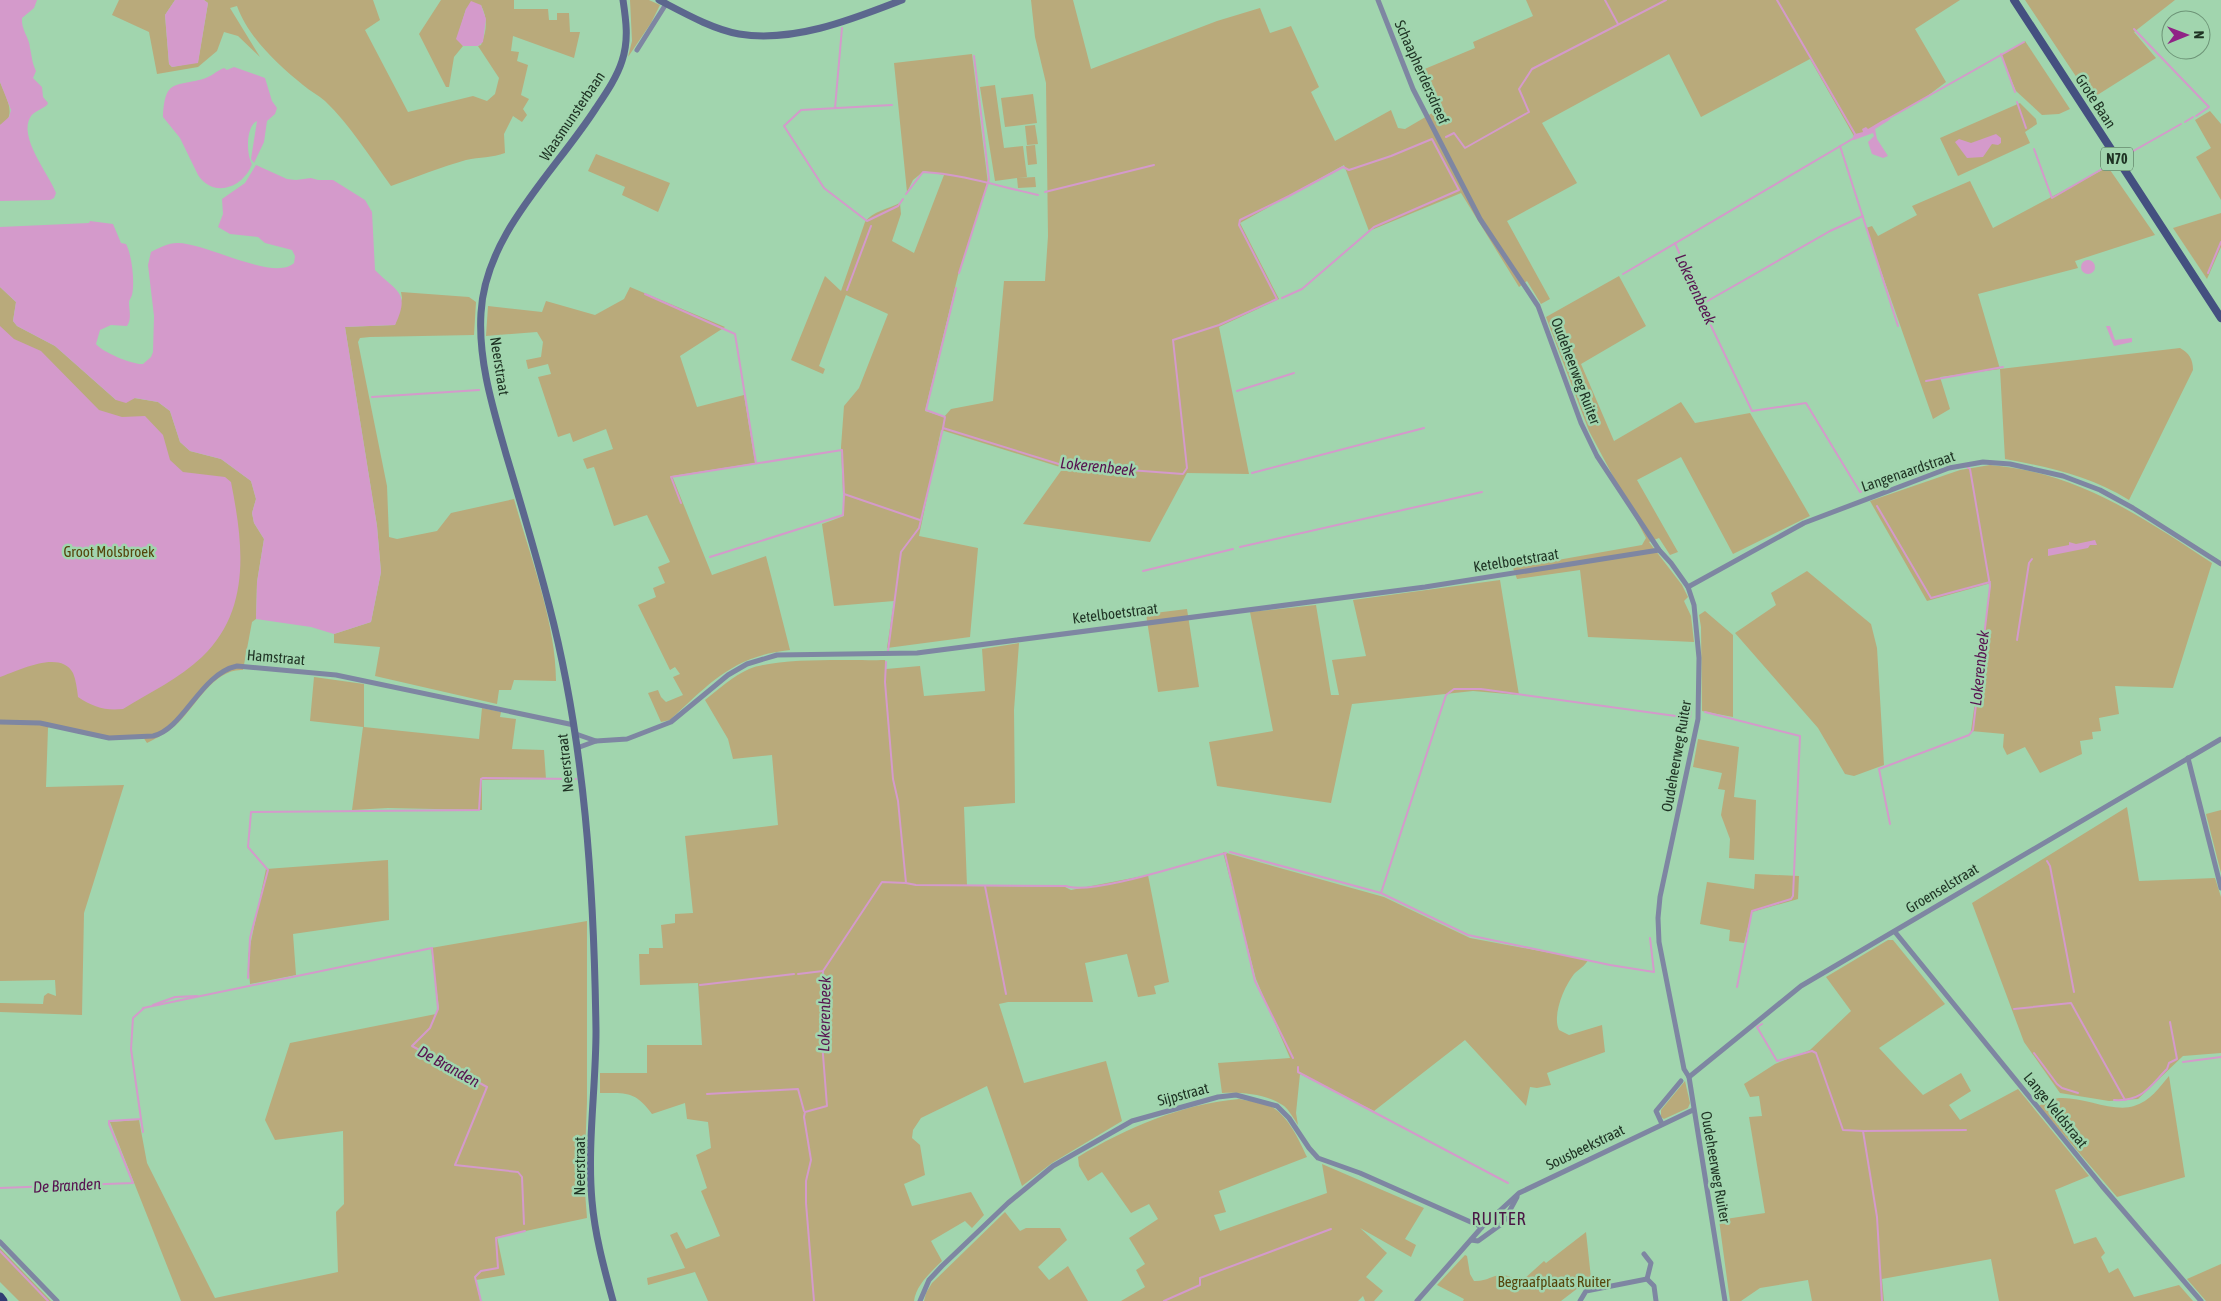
<svg xmlns="http://www.w3.org/2000/svg" width="2221" height="1301" font-family="'Asap Condensed',sans-serif">
	<rect width="100%" height="100%" fill="#a1d5ae"/>
	<g fill="#b9aa7b">
		<path d="M119,0H175L165,15L169,64L172,67L198,62L208,3L204,0H373L380,20L365,30L408,112L473,96L487,101L495,94L499,78L478,46L481,45C487,30 488,19 481,5L466,9L457,39L463,46L454,57L449,87H446L419,34L441,0H514V9H548L549,20H557V13H569L570,32H580L574,58L513,36L511,51L519,52L517,61L528,65L521,95L529,99L523,109L527,115L522,122L513,116L504,134L505,153C492,158 480,157 466,160C441,167 416,177 391,186C370,157 350,125 325,101C318,95 310,91 303,85C278,65 248,37 237,6L230,8L260,57L238,36L224,32L217,51L198,67L157,74L149,32L112,15Z"/>
		<polygon points="630,0 649,0 660,5 651,23 628,57 632,41"/>
		<path d="M1031,0H1073L1091,69L1217,21L1260,8L1270,33L1291,26L1319,87L1311,92L1335,141L1391,110L1398,128L1405,129L1434,112L1415,73L1475,48L1473,42L1533,16L1526,0H1960L1915,29L1946,82L1922,100L1855,138L1810,59L1701,117L1669,54L1542,123L1577,183L1507,221L1550,299L1541,304L1527,281L1519,287L1461,193L1369,231L1344,165L1240,223L1279,299L1219,327L1249,474L1187,473L1150,542L1023,524L1063,468L941,430L919,536L978,548L970,637L887,648L894,601L834,606L822,524L844,516L841,447L844,406L859,388L888,314L846,295L819,366L825,369L823,374L791,360L825,276L841,291L865,222C873,211 888,209 900,203L901,214L892,241L914,253L944,175L924,171L913,180L907,192L894,63L972,54L988,184L958,275L925,411L944,417L951,409L993,401L1004,281H1045L1048,236L1046,83L1035,37Z"/>
		<polygon points="2025,0 2175,0 2134,32 2156,58 2091,99"/>
		<polygon points="2025,41 2070,109 2059,114 2042,115 2016,91 2001,55"/>
		<path d="M0,82C5,95 19,118 0,125Z"/>
		<polygon points="995,85 1004,148 1023,146 1027,177 1018,178 1035,177 1036,187 1018,188 1017,178 995,181 980,87"/>
		<polygon points="1033,94 1037,123 1005,127 1001,98"/>
		<polygon points="2020,103 2036,119 2037,124 2025,132 2030,143 1958,176 1940,138"/>
		<polygon points="2210,111 2221,124 2221,200 2196,157 2211,148 2195,120"/>
		<polygon points="1035,125 1038,144 1027,145 1025,126"/>
		<polygon points="1035,145 1037,164 1028,165 1026,146"/>
		<polygon points="596,154 670,183 658,212 622,195 625,187 588,171"/>
		<path d="M2108,167L2155,235L2075,261L2078,268L1978,294L2000,369L2180,348C2189,353 2193,359 2193,370L2129,500C2091,476 2049,467 2005,459L2000,369L1940,377L1950,409L1933,419L1866,228L1872,226L1878,236L1917,215L1912,206L1970,181L1993,228Z"/>
		<polygon points="2221,213 2221,247 2207,279 2173,228"/>
		<polygon points="1619,276 1646,326 1581,364 1614,441 1681,402 1695,423 1750,413 1810,516 1733,554 1681,457 1637,480 1678,552 1670,555 1659,538 1649,542 1682,585 1688,597 1684,601 1691,616 1694,642 1588,637 1580,570 1517,579 1513,568 1642,545 1646,538 1589,431 1546,317"/>
		<path d="M0,287L16,302L13,321L17,326L55,346L116,400L134,398L158,402L170,411L180,442L190,451L221,459L251,481L256,499L252,513L254,523L264,539L257,582L256,619L252,622L243,670C215,668 196,705 179,722C169,732 159,737 147,743L143,737H112L51,724L48,728L46,787L124,785L84,913L82,1015L0,1012V1003L43,1004L44,996L48,993L56,996L55,980L0,981V331L6,333L0,328Z"/>
		<path d="M630,287L725,327L680,356L697,407L744,395L755,463L672,476L712,575L766,556L790,650C733,656 710,683 670,720L661,722L648,693L658,690L661,697L666,702L683,695L673,677L680,674L675,667L670,670L638,605L656,597L653,588L665,583L658,567L670,562L647,515L614,526L594,467L587,469L583,459L613,449L606,429L573,442L570,433L558,437L538,377L551,374L548,364L528,369L526,360L541,357L543,342L537,332L486,336L488,306L542,312L546,301L595,315L624,299Z"/>
		<path d="M401,292L469,297L476,302L474,335L370,337L360,338L358,342L387,486L389,537L397,539L437,531L451,513L514,499C530,556 556,623 556,681L514,680L511,690H499L497,704L375,676L380,647L334,643V634L371,622L381,572L377,526L345,327L395,325L402,298Z"/>
		<path d="M1990,465C2077,472 2142,517 2212,563L2173,688L2115,686L2119,714L2099,718L2101,731L2092,732L2093,739L2080,741L2082,754L2040,773L2025,747L2007,755L2003,747L2004,734L1971,731L1991,583L1927,601L1870,501L1960,470Z"/>
		<polygon points="1807,571 1871,624 1877,648 1884,765 1854,776 1845,774 1818,728 1735,633 1776,605 1771,593"/>
		<polygon points="1500,580 1519,695 1473,691 1352,704 1331,803 1217,786 1209,742 1273,731 1250,612 1316,605 1331,695 1339,695 1332,660 1366,656 1353,600"/>
		<polygon points="1187,609 1199,687 1158,692 1146,614"/>
		<polygon points="1705,611 1733,635 1733,717 1702,711 1701,627 1699,615"/>
		<path d="M1019,643L1014,710L1015,803L964,807L967,886L1065,887L1071,890L1148,875L1169,982L1154,986L1156,994L1138,997L1127,954L1085,963L1093,1002H1008L999,1004L1024,1083L1106,1061L1122,1121L1052,1163L1022,1186L987,1086L921,1118L913,1130L912,1138L920,1145L925,1175L904,1184L912,1206L971,1192L984,1215L972,1228L965,1221L931,1241L942,1261C931,1272 916,1285 914,1301H708L695,1272L648,1285L647,1278L685,1268L670,1235L677,1232L686,1249L720,1236L701,1191L707,1188L696,1155L711,1148L708,1122L687,1119L685,1103L652,1114C635,1091 627,1093 600,1093V1073H647V1045H702L698,983L640,985L639,954H649V948H663L661,925L675,923V914L693,913L685,836L778,825L772,755L733,759L728,739L705,700C719,689 733,676 749,669C780,657 850,661 885,660L886,669L920,666L924,696L985,691L982,649Z"/>
		<polygon points="314,677 364,684 364,727 479,739 482,708 501,712 500,717 516,719 512,749 544,750 546,779 482,780 482,810 388,808 352,810 363,727 310,721"/>
		<polygon points="1698,739 1739,747 1734,797 1756,800 1754,860 1729,858 1730,839 1721,815 1725,790 1718,789 1722,773 1693,767"/>
		<polygon points="2127,807 2139,881 2215,878 2221,897 2221,1053 2183,1056 2138,1099 2109,1101 2060,1093 2024,1042 1972,903"/>
		<polygon points="2221,810 2221,873 2206,814"/>
		<path d="M1223,852L1384,897L1470,938L1588,960C1584,967 1579,969 1574,974C1564,987 1552,1015 1559,1030L1569,1035L1602,1025L1605,1052L1547,1073L1551,1085L1537,1088L1530,1087L1526,1106L1465,1040L1374,1111L1300,1074L1296,1113L1298,1125C1294,1119 1289,1110 1284,1106C1268,1094 1241,1092 1222,1093L1218,1063L1290,1058L1256,979Z"/>
		<polygon points="388,860 389,920 293,934 296,975 250,984 248,956 266,869"/>
		<polygon points="1755,874 1799,876 1798,899 1752,912 1744,943 1729,941 1730,930 1700,924 1707,882 1754,889"/>
		<polygon points="587,921 587,1102 584,1179 587,1218 497,1237 505,1275 476,1280 480,1301 181,1301 110,1122 139,1120 147,1163 215,1298 338,1272 336,1212 344,1204 343,1131 275,1140 265,1120 290,1043 436,1014 439,1008 431,948"/>
		<polygon points="1888,940 1893,940 1945,1004 1879,1048 1923,1095 1961,1073 1971,1091 1949,1105 1960,1120 2018,1089 2089,1176 2055,1190 2074,1244 2096,1237 2105,1253 2101,1257 2109,1273 2118,1268 2134,1297 2179,1285 2193,1301 1999,1301 1991,1259 1882,1279 1884,1301 1812,1301 1808,1280 1760,1288 1741,1301 1730,1301 1719,1220 1765,1213 1749,1117 1762,1116 1759,1096 1750,1097 1744,1084 1775,1064 1810,1050 1851,1011 1826,977"/>
		<path d="M2169,1076L2185,1177L2117,1197L2039,1106C2063,1084 2107,1115 2134,1106C2150,1101 2159,1088 2169,1076Z"/>
		<polygon points="1685,1081 1690,1103 1688,1108 1664,1119 1661,1117 1661,1110"/>
		<path d="M1239,1099C1249,1101 1260,1102 1270,1106C1288,1115 1299,1140 1307,1157L1219,1191L1226,1212L1214,1215L1220,1231L1327,1193L1322,1164L1424,1208L1405,1239L1416,1245L1411,1257L1360,1228L1387,1253L1366,1277L1383,1291L1374,1301H1365L1363,1296L1358,1301H1121L1145,1287L1136,1270L1145,1264L1129,1238L1158,1219L1149,1204L1131,1213L1102,1172L1088,1181L1079,1166L1078,1157C1126,1128 1182,1104 1239,1099Z"/>
		<polygon points="1005,1212 1020,1231 1026,1228 1060,1228 1067,1240 1038,1267 1049,1280 1068,1266 1088,1301 924,1301 926,1293 932,1283"/>
		<path d="M1586,1232L1591,1278L1561,1301H1463L1464,1299L1437,1285L1465,1255L1467,1256L1470,1274L1474,1281C1493,1282 1495,1267 1519,1281L1524,1279L1544,1261L1546,1263Z"/>
		<polygon points="0,1248 51,1301 19,1301 0,1282"/>
		<polygon points="2221,1264 2221,1301 2206,1301 2187,1279"/>
	</g>
	<g fill="#d49acb">
		<path d="M0,0H37L34,8L22,18C21,30 29,37 30,48C32,57 32,63 36,71L33,78L42,87L43,97L48,103L47,105C42,109 35,111 31,116C17,136 49,174 56,193L54,198L50,200L0,201V125L9,117L11,110L0,82Z"/>
		<polygon points="175,0 204,0 208,3 198,63 172,67 169,64 165,15"/>
		<polygon points="471,1 481,5 486,19 483,42 478,46 463,46 456,39 466,9"/>
		<path d="M234,67L265,78L272,101L277,108L275,114L267,121L264,142L254,163L251,159L257,121C246,126 246,154 252,164C244,187 214,199 198,175L180,138L163,117C165,79 174,87 203,79C211,77 216,71 224,68L227,70Z"/>
		<polygon points="1891,119 1875,129 1877,139 1888,156 1883,158 1872,154 1868,142 1874,136 1873,133 1854,140 1852,139 1855,134 1863,132 1862,129 1866,127 1868,129 1883,120"/>
		<polygon points="1996,134 2001,138 2001,143 1998,145 1992,144 1983,157 1967,158 1955,142 1959,139 1971,143"/>
		<path d="M256,165L287,179L296,180L311,178L318,180H333L365,200L372,212L375,270C396,292 411,291 395,325L345,327L377,526L381,572L371,622L334,634L311,627L256,619L257,582L264,539L254,523L252,513L256,499L251,481L221,459L190,451L180,442L170,411L158,402L135,398L126,403L116,400L55,346L17,326L13,321L16,302L0,287V227L89,223L90,221L113,224L121,243L126,244C132,255 135,283 132,295C131,298 129,300 129,302C129,310 132,319 127,326L111,325L100,330L96,344C102,352 133,365 143,364L151,357L153,352L154,316L148,265L151,252C158,248 169,243 177,243C204,242 274,282 294,263L295,256L292,250L265,243L258,237L230,234L218,227L223,214L222,199L245,183Z"/>
		<circle cx="2088" cy="267" r="7"/>
		<path d="M0,326L14,339L41,351L99,410L122,417L145,416L163,435L170,460L183,472L225,477L231,482C243,543 252,609 202,657C180,678 149,693 123,709C105,711 93,707 78,697C77,689 76,680 73,673C60,649 18,671 0,677Z"/>
		<polygon points="2106,326 2110,326 2115,340 2132,338 2132,342 2114,346"/>
		<polygon points="2095,540 2097,545 2090,545 2088,548 2048,556 2048,549 2069,545 2069,542 2076,544"/>
	</g>
	<g fill="none" stroke-linecap="round" stroke-linejoin="round">
		<g stroke="#d49acb" stroke-width="2">
			<polyline points="1605,0 1618,24"/>
			<polyline points="1777,0 1855,134 1854,137"/>
			<polyline points="2134,29 2209,107 2196,116"/>
			<polyline points="2001,54 2015,92"/>
			<polyline points="2017,102 2026,128"/>
			<polyline points="892,105 801,110 784,126 824,188 867,221 898,206 903,199"/>
			<polyline points="835,108 842,28"/>
			<polyline points="1884,121 2024,42"/>
			<polyline points="2185,122 2193,117"/>
			<polyline points="1446,137 1454,133 1465,148 1529,112 1519,89 1532,69 1666,0"/>
			<polyline points="1840,146 1898,326"/>
			<polyline points="2034,149 2052,198 2109,165"/>
			<polyline points="2128,154 2181,124"/>
			<polyline points="1045,192 1154,165"/>
			<path d="M906,194L923,172C962,174 1001,187 1038,195"/>
			<polyline points="1675,243 1702,307 1752,411 1806,403 1860,492 1946,460"/>
			<polyline points="959,273 989,179 974,56"/>
			<polyline points="2208,273 2221,242"/>
			<polyline points="1623,274 1854,138"/>
			<polyline points="847,290 871,226"/>
			<polyline points="645,294 735,334 756,463"/>
			<polyline points="1704,303 1830,231 1863,216"/>
			<polyline points="1926,381 2003,367"/>
			<polyline points="1237,391 1294,373"/>
			<polyline points="372,397 479,390"/>
			<polyline points="943,428 945,417 926,410 956,288"/>
			<polyline points="1252,473 1424,428"/>
			<polyline points="681,503 671,477 842,450 844,494 920,520"/>
			<polyline points="1877,506 1931,598 1990,582"/>
			<polyline points="1240,547 1482,492"/>
			<polyline points="710,557 843,515 844,495"/>
			<polyline points="1143,571 1233,549"/>
			<polyline points="2017,640 2029,563 2032,559"/>
			<polyline points="888,651 901,552 919,528 943,428 1062,465 1183,474 1187,468 1173,340 1219,325 1277,299 1239,225 1240,220 1289,196 1343,167 1349,170 1391,156 1432,139 1459,190 1374,227 1302,289 1282,298"/>
			<polyline points="1705,712 1800,736 1793,896 1791,899 1752,911 1737,987"/>
			<polyline points="1890,824 1879,769 1969,735 1973,730 1990,586 1970,469 1967,467"/>
			<polyline points="1230,852 1381,893 1446,695 1454,689 1481,689 1690,718 1691,709"/>
			<polyline points="1225,854 1255,981 1293,1058"/>
			<polyline points="2047,861 2050,866 2074,992"/>
			<path d="M906,883L916,885L1066,886C1092,896 1193,861 1226,853"/>
			<polyline points="985,886 1006,994"/>
			<polyline points="1381,893 1468,935 1610,965 1654,972 1650,938"/>
			<polyline points="798,974 823,971"/>
			<polyline points="248,978 250,938 268,870 248,847 251,812 479,810 481,779 483,778 576,779"/>
			<polyline points="700,985 794,974"/>
			<polyline points="153,1005 175,997 197,996"/>
			<polyline points="143,1008 432,948 438,1009 430,1028 412,1046 487,1087 455,1165 518,1172 522,1177 524,1224"/>
			<polyline points="2014,1009 2071,1003 2125,1100"/>
			<polyline points="1762,1024 1757,1027 1777,1061 1812,1051 1816,1053 1843,1130 1863,1131 1877,1217 1882,1301"/>
			<polyline points="2034,1053 2057,1084 2062,1088 2078,1093"/>
			<polyline points="2183,1062 2221,1057"/>
			<polyline points="1298,1067 1298,1072 1508,1183"/>
			<polyline points="707,1094 798,1089 804,1111"/>
			<path d="M2114,1100C2142,1102 2149,1087 2167,1069L2169,1063L2177,1059L2170,1022"/>
			<polyline points="141,1119 143,1132"/>
			<polyline points="1863,1131 1966,1130"/>
			<polyline points="0,1188 133,1183 109,1124 109,1121 141,1119 131,1049 133,1018 144,1008"/>
			<polyline points="0,1251 48,1301"/>
			<polyline points="481,1301 475,1277 481,1271 498,1268 496,1238 525,1231"/>
			<polyline points="814,1301 806,1203 806,1181 811,1160 804,1117 805,1112 827,1106 822,1042 823,971 882,882 906,883 898,801 893,779 885,682 886,662"/>
			<polyline points="1164,1301 1200,1285 1200,1278 1331,1229"/>
		</g>
		<g stroke="#7e86a2" stroke-width="5">
			<polyline points="1378,0 1413,89 1446,153 1480,219 1538,306 1581,423 1597,456 1659,550 1671,563 1688,587 1694,605 1699,658 1698,719 1660,897 1658,918 1659,942 1684,1069 1689,1077 1725,1301"/>
			<polyline points="637,50 666,4"/>
			<polyline points="1688,587 1804,523 1949,468 1983,462 2010,464 2063,476 2100,490 2133,508 2221,564"/>
			<path d="M0,722L40,723L109,738L153,736C184,729 200,674 237,666L336,675L574,725"/>
			<polyline points="576,734 596,741"/>
			<polyline points="577,748 596,741 627,739 671,722 728,675 747,664 777,655 917,653 1425,587 1659,550"/>
			<polyline points="2188,758 2221,888"/>
			<polyline points="1895,932 2102,1186 2201,1301"/>
			<polyline points="1689,1077 1801,986 2221,739"/>
			<polyline points="1662,1124 1656,1111 1681,1081"/>
			<polyline points="1471,1240 1478,1241 1503,1223 1517,1197"/>
			<polyline points="0,1242 57,1301"/>
			<polyline points="1644,1254 1651,1263 1647,1279"/>
			<polyline points="920,1301 929,1280 942,1266 1008,1203 1053,1166 1132,1121 1218,1097 1236,1095 1277,1106 1289,1118 1309,1148 1318,1158 1360,1173 1482,1227"/>
			<polyline points="1417,1301 1482,1227 1519,1193 1693,1110"/>
			<polyline points="1580,1301 1586,1291 1647,1279 1654,1286 1656,1301"/>
		</g>
		<g stroke="#5c678e" stroke-width="7">
			<path d="M659,0C684,13 712,29 739,34C794,43 853,19 902,0"/>
			<path d="M613,1301C604,1268 595,1236 592,1201C587,1145 596,1087 596,1031C594,888 585,743 549,605C536,554 521,504 506,454C493,408 478,361 481,313C485,234 555,172 596,108C606,93 617,77 622,61C629,40 626,20 623,0"/>
		</g>
		<polyline stroke="#445080" stroke-width="8" points="2014,0 2221,318"/>
		<polyline stroke="#313c73" stroke-width="9" points="0,1297 3,1301"/>
	</g>
	<g text-anchor="middle" dominant-baseline="central" stroke-width="5" stroke-linejoin="round" paint-order="stroke">
		<rect fill="#a1d5ae" stroke="#46644d" stroke-width="1" x="2101" y="147.5" width="32" height="23" rx="4"/>
		<g font-size="14" font-weight="bold" fill="#1f3324">
			<text x="2117" y="159">N70</text>
		</g>
		<g font-size="15" fill="#1f3324" stroke="#a1d5ae">
			<text transform="translate(1422 72) rotate(66)">Schaapherdersdreef</text>
			<text transform="translate(2096 101) rotate(57)">Grote Baan</text>
			<text transform="translate(572 116) rotate(-56)">Waasmunsterbaan</text>
			<text transform="translate(500 366) rotate(81)">Neerstraat</text>
			<text transform="translate(1576 371) rotate(69)">Oudeheerweg Ruiter</text>
			<text transform="translate(1908 471) rotate(-19)">Langenaardstraat</text>
			<text transform="translate(1516 560) rotate(-9)">Ketelboetstraat</text>
			<text transform="translate(1115 613) rotate(-7)">Ketelboetstraat</text>
			<text transform="translate(276 657) rotate(5)">Hamstraat</text>
			<text transform="translate(1676 756) rotate(-80)">Oudeheerweg Ruiter</text>
			<text transform="translate(565 763) rotate(-96)">Neerstraat</text>
			<text transform="translate(1942 888) rotate(-31)">Groenselstraat</text>
			<text transform="translate(1183 1094) rotate(-15)">Sijpstraat</text>
			<text transform="translate(2056 1110) rotate(51)">Lange Veldstraat</text>
			<text transform="translate(1585 1147) rotate(-26)">Sousbeekstraat</text>
			<text transform="translate(579 1166) rotate(-90)">Neerstraat</text>
			<text transform="translate(1716 1167) rotate(80)">Oudeheerweg Ruiter</text>
		</g>
		<g font-size="15" fill="#55450c" stroke="#a1d5ae">
			<text x="109" y="551">Groot Molsbroek</text>
			<text x="1554" y="1281">Begraafplaats Ruiter</text>
		</g>
		<g font-size="16" font-style="italic" fill="#571350" stroke="#a1d5ae">
			<text transform="translate(1696 289) rotate(65)">Lokerenbeek</text>
			<text transform="translate(1098 466) rotate(6)">Lokerenbeek</text>
			<text transform="translate(1979 668) rotate(-84)">Lokerenbeek</text>
			<text transform="translate(824 1014) rotate(-89)">Lokerenbeek</text>
			<text transform="translate(449 1066) rotate(29)">De Branden</text>
			<text transform="translate(67 1185) rotate(-3)">De Branden</text>
		</g>
		<g font-size="18" letter-spacing="1" fill="#4a1745" stroke="#a1d5ae">
			<text x="1499" y="1218">RUITER</text>
		</g>
	</g>
	<g transform="translate(2186 35) rotate(89)"><circle r="24" fill="#a1d5ae" stroke="#6d9477"/>
	<path d="M0-4L9 19L0 12L-9 19Z" fill="#902386"/>
	<text y="-8" font-size="14" font-weight="bold" text-anchor="middle" fill="#1f3324">N</text>
	</g>
</svg>
